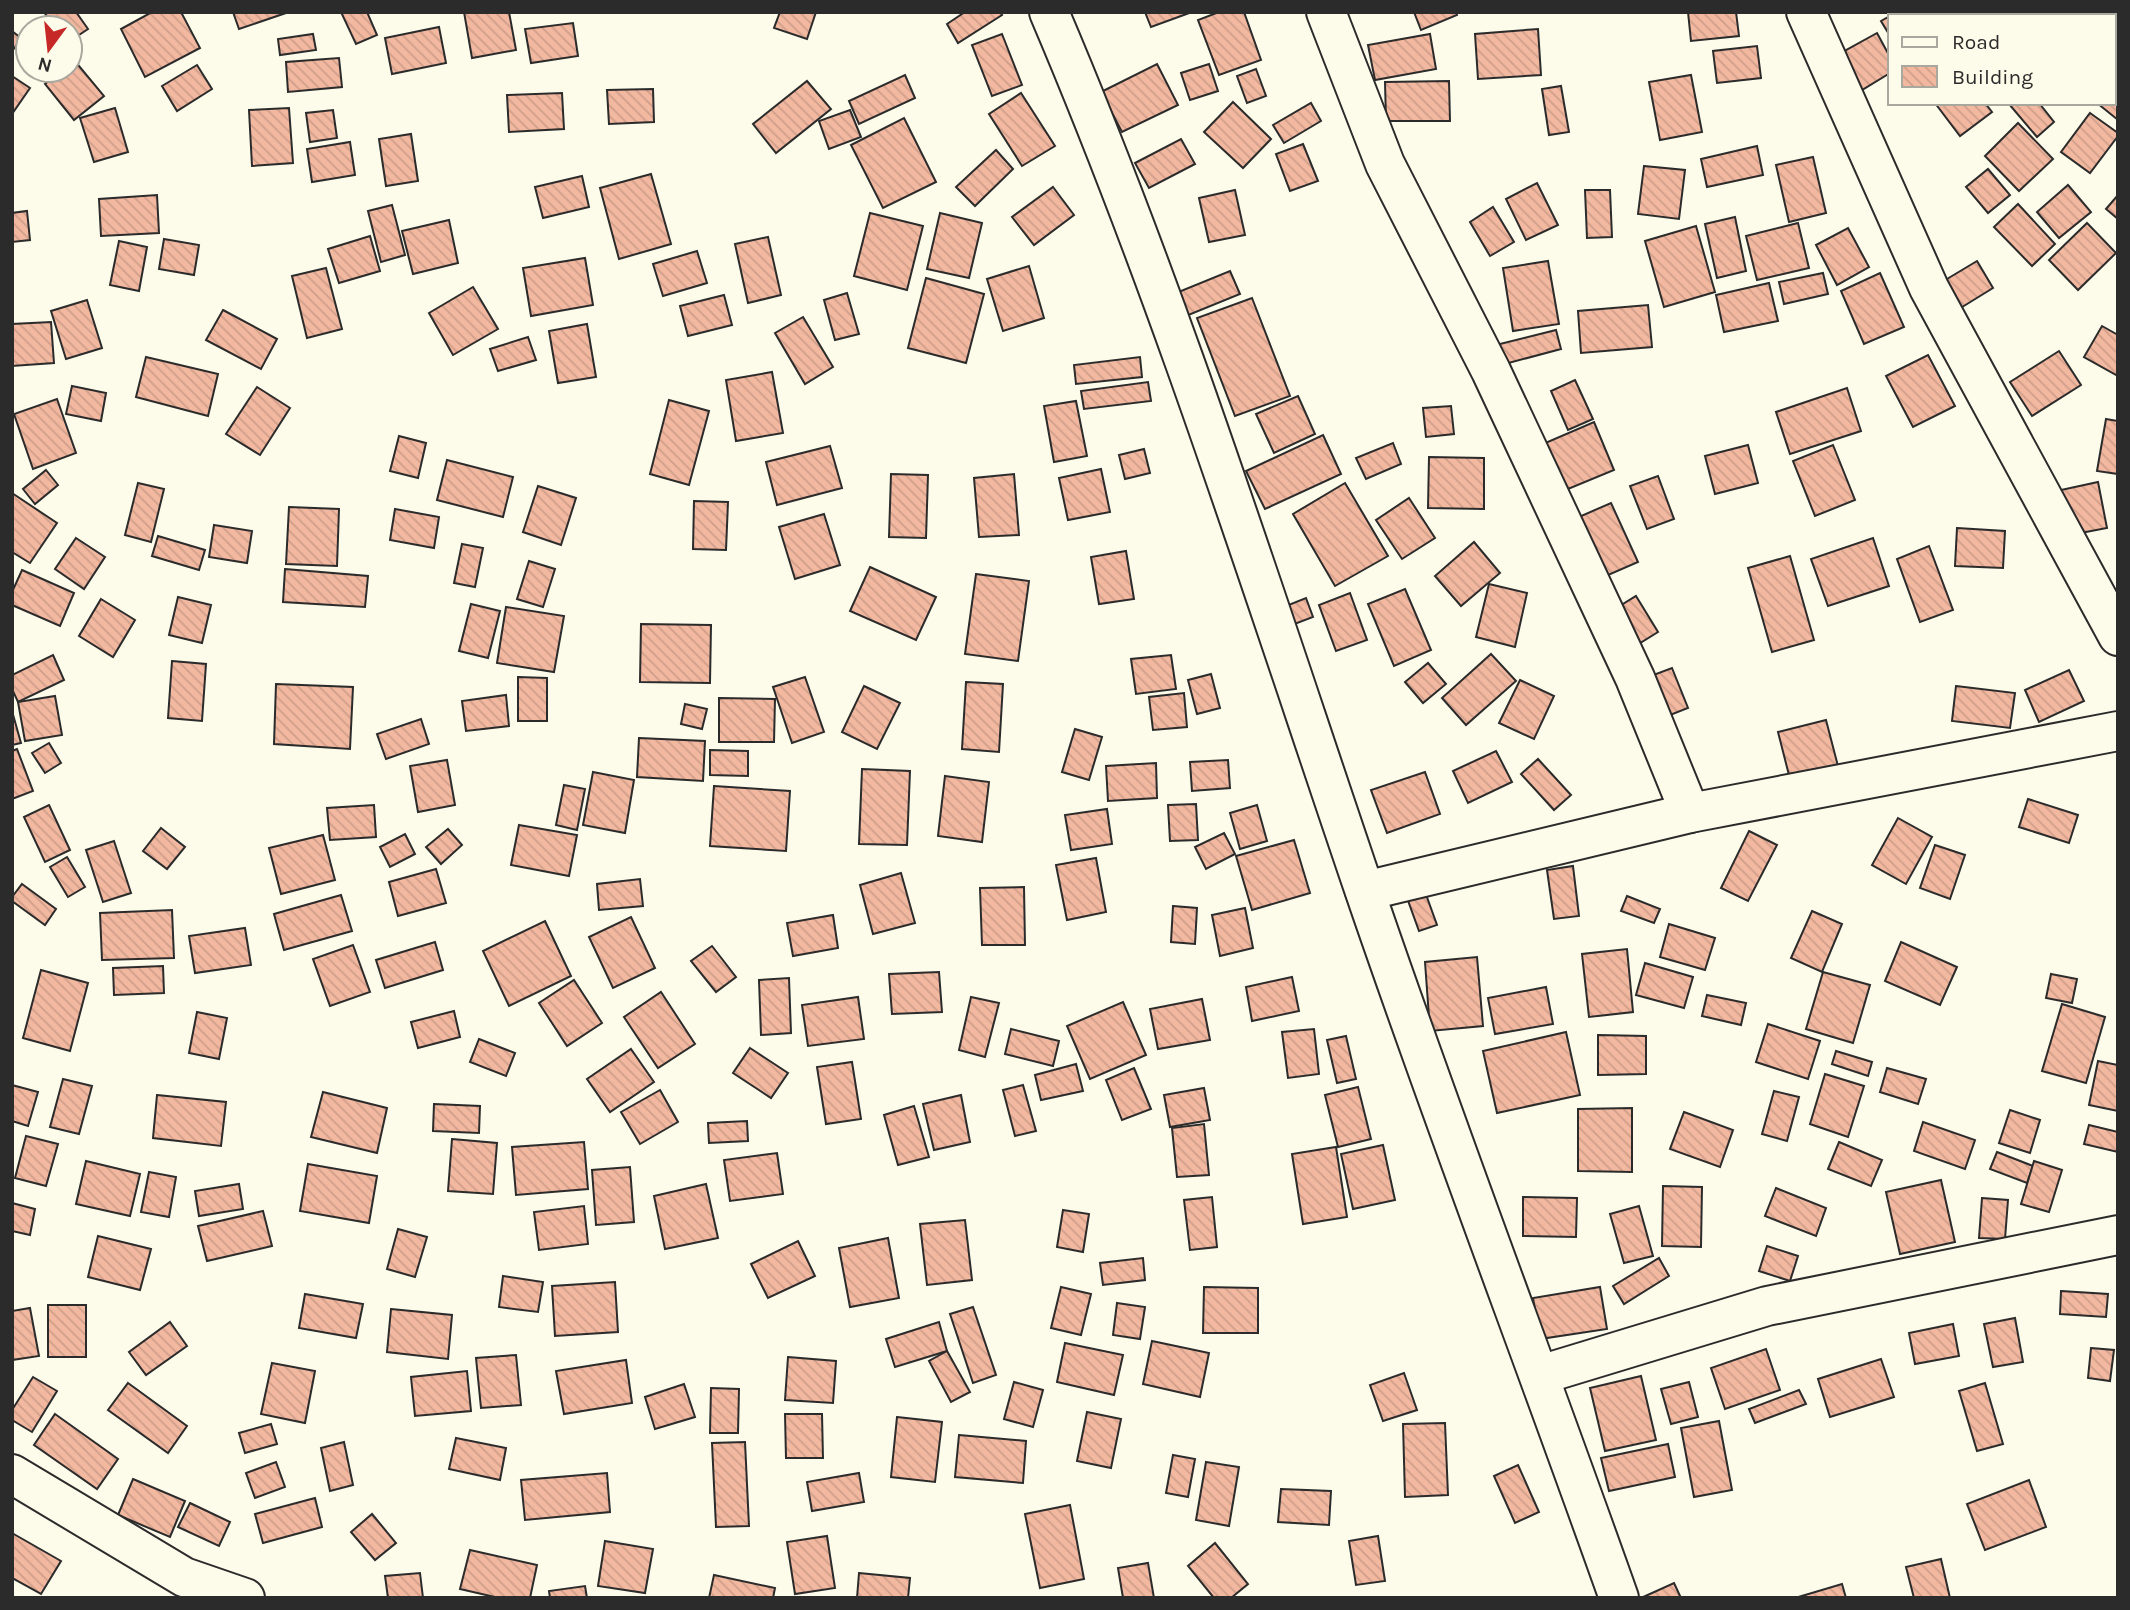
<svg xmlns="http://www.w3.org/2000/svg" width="2130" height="1610" font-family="Karla,sans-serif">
	<defs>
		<pattern id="building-back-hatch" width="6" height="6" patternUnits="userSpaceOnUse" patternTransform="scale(1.75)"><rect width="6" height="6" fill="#f2b8a0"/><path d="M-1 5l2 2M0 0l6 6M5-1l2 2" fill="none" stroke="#d09e8a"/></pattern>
	</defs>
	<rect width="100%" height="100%" fill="#fdfbea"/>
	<g fill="url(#building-back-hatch)" stroke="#2b2b2b" stroke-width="2">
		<polygon points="44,12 76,12 88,29 70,41 70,28 55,28"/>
		<polygon points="152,12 181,12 200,48 145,77 121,29"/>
		<polygon points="233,12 289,12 239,29"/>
		<polygon points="341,12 367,12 377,35 356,44"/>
		<polygon points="464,12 509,12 516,50 472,58"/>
		<polygon points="780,12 816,12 807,39 774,28"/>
		<polygon points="965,12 1000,12 1002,15 958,43 947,24"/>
		<polygon points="1145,12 1192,12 1151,27"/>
		<polygon points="1219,12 1244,12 1261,60 1219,75 1198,20"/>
		<polygon points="1414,12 1456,12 1457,15 1421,30"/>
		<polygon points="1688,12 1736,12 1739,36 1691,41"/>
		<polygon points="1897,12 1939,12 1941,16 1891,16"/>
		<polygon points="1890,16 1890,36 1881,21"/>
		<polygon points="2118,19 2118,53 2114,54 2114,20"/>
		<polygon points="573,23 578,56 531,63 525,29"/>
		<polygon points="439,27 446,63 392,74 385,38"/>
		<polygon points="1538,29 1541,75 1478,79 1475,34"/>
		<polygon points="12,31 22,39 12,51"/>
		<polygon points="1877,33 1890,57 1890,73 1862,90 1841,53"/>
		<polygon points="313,34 316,50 280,55 278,39"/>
		<polygon points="1002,34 1022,85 992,96 972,45"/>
		<polygon points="1430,34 1436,69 1375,80 1368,45"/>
		<polygon points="1757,46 1761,78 1717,83 1713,51"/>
		<polygon points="339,58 342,87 288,92 286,62"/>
		<polygon points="74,60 104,96 74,120 45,84 62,70 70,70 70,63"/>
		<polygon points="1157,64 1178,105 1122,132 1101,92"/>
		<polygon points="1209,64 1218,91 1190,100 1181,73"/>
		<polygon points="197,65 212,89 177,111 162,86"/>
		<polygon points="1256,69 1266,96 1247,103 1237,76"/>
		<polygon points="905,75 915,98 859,124 849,101"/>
		<polygon points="1691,75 1702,132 1660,140 1649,82"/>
		<polygon points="12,76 30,88 12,114"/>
		<polygon points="807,81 831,109 776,153 753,124"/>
		<polygon points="1449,81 1450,121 1386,121 1385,82"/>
		<polygon points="2114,85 2118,88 2118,120 2097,103 2114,103"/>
		<polygon points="1561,86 1569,132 1549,135 1542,89"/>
		<polygon points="653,89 654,122 609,124 607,90"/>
		<polygon points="562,93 564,129 509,132 507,95"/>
		<polygon points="1021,93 1055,146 1022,166 989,114"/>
		<polygon points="1233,102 1271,139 1243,168 1204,132"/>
		<polygon points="1311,103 1321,121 1284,143 1273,125"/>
		<polygon points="1935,103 1985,103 1992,112 1960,136"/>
		<polygon points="2011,103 2039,103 2054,122 2037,137 2009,104"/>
		<polygon points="115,108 128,152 94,162 80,118"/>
		<polygon points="289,108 293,163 252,166 249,110"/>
		<polygon points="333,110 337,138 310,142 306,113"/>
		<polygon points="850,110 861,137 829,149 819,121"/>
		<polygon points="2090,113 2118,133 2118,136 2090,173 2061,152"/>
		<polygon points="904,118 936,182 883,208 851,145"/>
		<polygon points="2018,123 2053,159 2019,191 1985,156"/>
		<polygon points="411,134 418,181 386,186 379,139"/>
		<polygon points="1181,139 1195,164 1149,188 1135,163"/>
		<polygon points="350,142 355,175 312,182 307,149"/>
		<polygon points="1303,144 1318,181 1290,191 1276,154"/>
		<polygon points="1757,146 1763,175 1707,187 1701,159"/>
		<polygon points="996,150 1013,169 975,206 956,187"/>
		<polygon points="1813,157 1826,213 1789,222 1776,165"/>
		<polygon points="1644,166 1685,170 1679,219 1638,214"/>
		<polygon points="1988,169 2010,195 1988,213 1966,187"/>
		<polygon points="651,174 671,244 619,259 600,188"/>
		<polygon points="582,176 589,207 543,218 535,187"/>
		<polygon points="1537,183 1558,225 1526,240 1506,199"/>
		<polygon points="2068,185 2091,212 2059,238 2037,212"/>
		<polygon points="1053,187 1074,215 1034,245 1012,217"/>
		<polygon points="1235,190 1245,235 1209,242 1199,198"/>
		<polygon points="1585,190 1610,190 1612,237 1587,238"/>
		<polygon points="157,195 159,233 101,236 99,199"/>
		<polygon points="2118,195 2118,219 2106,209"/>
		<polygon points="2018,204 2055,244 2032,266 1994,227"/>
		<polygon points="392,205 405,255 381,262 368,211"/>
		<polygon points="1493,207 1514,242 1490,256 1470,222"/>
		<polygon points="27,211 30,240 12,242 12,213"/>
		<polygon points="870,213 923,226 907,290 854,276"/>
		<polygon points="940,213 982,223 969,278 927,269"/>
		<polygon points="1735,217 1746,271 1717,278 1705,224"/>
		<polygon points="449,220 458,263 413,274 402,231"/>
		<polygon points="1798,223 1809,268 1757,280 1746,236"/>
		<polygon points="2087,223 2116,253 2078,290 2049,260"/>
		<polygon points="1696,226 1715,292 1664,307 1645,241"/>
		<polygon points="1848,228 1869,267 1837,285 1816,245"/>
		<polygon points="370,236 380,271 339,283 328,249"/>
		<polygon points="768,237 781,295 748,303 735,244"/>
		<polygon points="164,239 199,245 194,275 159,269"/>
		<polygon points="119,241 147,247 139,291 110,285"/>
		<polygon points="697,251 707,283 663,296 653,264"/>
		<polygon points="585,258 593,305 531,316 523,268"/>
		<polygon points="1548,261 1559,324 1513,331 1503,268"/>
		<polygon points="1977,261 1993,288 1959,309 1942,282"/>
		<polygon points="1029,266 1044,318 1003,331 987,279"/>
		<polygon points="326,268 342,329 307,338 292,276"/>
		<polygon points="1230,271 1240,294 1186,316 1176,293"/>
		<polygon points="1823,273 1828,294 1784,304 1779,282"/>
		<polygon points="1880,273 1904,327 1864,344 1841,291"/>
		<polygon points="926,278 984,294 966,363 908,348"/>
		<polygon points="1769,283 1778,321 1724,332 1716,295"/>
		<polygon points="473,287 498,329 453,355 429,313"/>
		<polygon points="847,293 859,334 835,340 824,300"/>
		<polygon points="724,295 732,325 688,336 680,306"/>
		<polygon points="1252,298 1290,396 1235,416 1197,318"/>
		<polygon points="87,300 102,348 66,359 51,311"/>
		<polygon points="1648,305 1652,347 1581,353 1578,311"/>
		<polygon points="223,310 277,339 261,369 206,340"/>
		<polygon points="803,317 833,367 805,384 775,333"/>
		<polygon points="51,322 54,363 12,366 12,324"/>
		<polygon points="587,324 596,377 558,383 549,331"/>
		<polygon points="2102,326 2118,335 2118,376 2084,357"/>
		<polygon points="1556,330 1561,349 1501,365 1496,345"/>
		<polygon points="528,337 536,360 498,371 490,349"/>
		<polygon points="2059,351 2081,385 2032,416 2010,382"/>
		<polygon points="1928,355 1955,406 1913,427 1886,376"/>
		<polygon points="146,357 218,374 208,416 136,397"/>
		<polygon points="1140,357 1142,377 1076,384 1074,365"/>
		<polygon points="772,372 783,433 736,441 726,380"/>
		<polygon points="1575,380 1593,419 1568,430 1551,391"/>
		<polygon points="1148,382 1151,401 1084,409 1081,391"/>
		<polygon points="72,386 106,393 101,421 66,414"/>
		<polygon points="257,387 290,408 260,455 226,434"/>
		<polygon points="1847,388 1861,431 1790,454 1776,412"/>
		<polygon points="1298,396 1315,434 1274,453 1256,414"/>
		<polygon points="57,399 76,453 33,469 14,414"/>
		<polygon points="669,400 709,411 689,485 650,474"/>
		<polygon points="1076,401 1087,456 1054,462 1044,406"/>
		<polygon points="1451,406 1454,434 1426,437 1423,408"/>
		<polygon points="2106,419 2118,421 2118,474 2097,471"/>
		<polygon points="1594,422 1614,470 1556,494 1536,447"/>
		<polygon points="1323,435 1341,474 1265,509 1246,471"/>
		<polygon points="399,436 426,443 418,478 390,471"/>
		<polygon points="1393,443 1401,464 1366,479 1356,458"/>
		<polygon points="1748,445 1758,483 1715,494 1705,456"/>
		<polygon points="1833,445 1855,500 1815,516 1793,461"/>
		<polygon points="830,446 842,488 777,505 766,462"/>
		<polygon points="1144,449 1150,473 1125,479 1119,455"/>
		<polygon points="1429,457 1484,458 1484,509 1428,508"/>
		<polygon points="447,460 513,477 503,517 437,500"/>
		<polygon points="1101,469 1110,512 1068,520 1059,478"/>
		<polygon points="46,470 58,485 35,504 23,489"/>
		<polygon points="891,474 928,475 926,538 889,537"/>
		<polygon points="1014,474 1019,535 979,537 974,478"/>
		<polygon points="1658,476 1674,519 1647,529 1630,486"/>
		<polygon points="2098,482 2107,528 2070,535 2061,490"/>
		<polygon points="138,483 164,489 151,542 125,535"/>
		<polygon points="1345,483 1388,556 1335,586 1293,514"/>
		<polygon points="538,486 576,498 561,545 523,532"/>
		<polygon points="12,493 57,523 30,563 12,552"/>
		<polygon points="1409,498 1435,538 1402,559 1376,520"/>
		<polygon points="694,501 728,502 726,550 693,549"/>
		<polygon points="1611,503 1638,562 1599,579 1572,520"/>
		<polygon points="289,507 339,509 337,566 286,564"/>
		<polygon points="395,509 439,517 434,548 390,540"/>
		<polygon points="824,514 840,565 795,579 779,527"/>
		<polygon points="214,525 252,531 247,563 209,557"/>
		<polygon points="1957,528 2005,531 2003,568 1955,566"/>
		<polygon points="158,536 205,550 199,570 152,556"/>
		<polygon points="76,538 105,557 84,589 55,569"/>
		<polygon points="1873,538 1889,586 1828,606 1811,559"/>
		<polygon points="1474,542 1500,573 1461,606 1435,576"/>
		<polygon points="462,544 483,548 475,587 454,583"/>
		<polygon points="1929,546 1953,610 1920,622 1897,559"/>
		<polygon points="1126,551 1134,599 1099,604 1091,557"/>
		<polygon points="1790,556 1814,640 1772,652 1748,568"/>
		<polygon points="529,561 555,569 543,607 517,599"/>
		<polygon points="870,567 936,597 916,640 850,611"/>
		<polygon points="285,569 368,576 365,607 283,602"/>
		<polygon points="22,570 74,593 60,626 12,605 12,592"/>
		<polygon points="976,574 1029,581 1018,661 965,654"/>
		<polygon points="1489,584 1527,593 1515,647 1476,637"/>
		<polygon points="1405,589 1431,650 1394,666 1368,604"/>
		<polygon points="1350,593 1367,640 1336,651 1319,605"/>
		<polygon points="1636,596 1658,632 1632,648 1610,612"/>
		<polygon points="178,597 211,605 202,643 169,635"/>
		<polygon points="1306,598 1313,617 1284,628 1276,610"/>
		<polygon points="101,599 135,620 113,657 79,636"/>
		<polygon points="471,604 500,611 488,658 459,651"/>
		<polygon points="506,607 564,616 554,672 497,663"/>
		<polygon points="641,624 711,625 710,683 640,682"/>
		<polygon points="1491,654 1516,681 1466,725 1442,698"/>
		<polygon points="53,655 64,680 18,702 12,689 12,675"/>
		<polygon points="1171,655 1176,689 1136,694 1131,659"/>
		<polygon points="172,661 206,664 202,721 168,718"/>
		<polygon points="1428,663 1446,684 1423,703 1405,682"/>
		<polygon points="1672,668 1688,708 1665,717 1648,677"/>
		<polygon points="2069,670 2084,701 2039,722 2025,690"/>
		<polygon points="1211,674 1220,708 1197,714 1188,680"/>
		<polygon points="518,677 547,678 547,721 518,721"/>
		<polygon points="805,677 824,732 792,743 773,687"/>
		<polygon points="1520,680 1554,696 1534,739 1499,723"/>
		<polygon points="966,682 1003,684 999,752 962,749"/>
		<polygon points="276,684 353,687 350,749 274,744"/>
		<polygon points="864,686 900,703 877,749 842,732"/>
		<polygon points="1956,686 2015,693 2010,728 1952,721"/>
		<polygon points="1184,693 1187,727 1153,730 1149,697"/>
		<polygon points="506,695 509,726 466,731 462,701"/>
		<polygon points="55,696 62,735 25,741 18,702"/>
		<polygon points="719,698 775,699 774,742 719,742"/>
		<polygon points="685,704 707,709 702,729 681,724"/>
		<polygon points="12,711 21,743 12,745"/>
		<polygon points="421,719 429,744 386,759 377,734"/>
		<polygon points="1826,720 1839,770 1791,783 1778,732"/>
		<polygon points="1075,729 1102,737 1089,780 1062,772"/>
		<polygon points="639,738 705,741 703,781 637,777"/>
		<polygon points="49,743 61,763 45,773 32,753"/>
		<polygon points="17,749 33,791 12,799 12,751"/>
		<polygon points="710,750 748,751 748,776 710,775"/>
		<polygon points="1496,751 1512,782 1468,803 1453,771"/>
		<polygon points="1538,759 1571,795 1554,810 1521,774"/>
		<polygon points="447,760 455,805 418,812 410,766"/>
		<polygon points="1228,760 1230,788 1192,791 1190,762"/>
		<polygon points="1156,763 1157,798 1108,801 1106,766"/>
		<polygon points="862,769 910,771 907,845 859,844"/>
		<polygon points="593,772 634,780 625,833 583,825"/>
		<polygon points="1425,772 1440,814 1387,833 1371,790"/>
		<polygon points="945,776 989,782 982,842 938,836"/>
		<polygon points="564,785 585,789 577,830 556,825"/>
		<polygon points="714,786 790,791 786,851 710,846"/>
		<polygon points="2028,799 2078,815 2069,843 2019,827"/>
		<polygon points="1196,804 1198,840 1170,841 1168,805"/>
		<polygon points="49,805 70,850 45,862 24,817"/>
		<polygon points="374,805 376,837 330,840 327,808"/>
		<polygon points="1257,805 1267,841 1240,849 1230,813"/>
		<polygon points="1107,809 1112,844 1071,850 1065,815"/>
		<polygon points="1898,818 1932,837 1906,884 1872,865"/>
		<polygon points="519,825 577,835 569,876 511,865"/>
		<polygon points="161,828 185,847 167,869 143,851"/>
		<polygon points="448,829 462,845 441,864 426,847"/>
		<polygon points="1749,831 1777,845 1748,901 1721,888"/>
		<polygon points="1224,833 1235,854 1206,869 1195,847"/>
		<polygon points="405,834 415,854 390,867 380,847"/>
		<polygon points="323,835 335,880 281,894 269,848"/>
		<polygon points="1294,840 1310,893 1252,910 1236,856"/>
		<polygon points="114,841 131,893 103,902 86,850"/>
		<polygon points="1935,845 1965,855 1950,899 1920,888"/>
		<polygon points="67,857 85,887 68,897 50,867"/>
		<polygon points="1096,858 1106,912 1067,920 1056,865"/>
		<polygon points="1573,866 1579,916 1554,919 1547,870"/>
		<polygon points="436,869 446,903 398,916 389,882"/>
		<polygon points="901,873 915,923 873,934 860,885"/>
		<polygon points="640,879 643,906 599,910 597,884"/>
		<polygon points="22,884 56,909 45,925 12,901 12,897"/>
		<polygon points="1024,887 1025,945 982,945 980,888"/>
		<polygon points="1424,889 1437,925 1419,931 1406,895"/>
		<polygon points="341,895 352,931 284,950 274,914"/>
		<polygon points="1627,896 1660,909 1654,923 1621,911"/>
		<polygon points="1173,906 1197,908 1195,944 1171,942"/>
		<polygon points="1245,908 1253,948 1220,956 1212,915"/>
		<polygon points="172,910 174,958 102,960 100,913"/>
		<polygon points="1812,911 1842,924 1822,972 1791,958"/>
		<polygon points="833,915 838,948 793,956 787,923"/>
		<polygon points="631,917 655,968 613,988 589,937"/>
		<polygon points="545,921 571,976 509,1006 483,951"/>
		<polygon points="1669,924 1715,938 1705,970 1660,957"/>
		<polygon points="245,928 251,965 195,973 189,936"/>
		<polygon points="435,942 443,970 385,988 376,960"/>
		<polygon points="1901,942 1957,967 1940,1005 1885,981"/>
		<polygon points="353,945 370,992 330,1006 313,959"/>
		<polygon points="712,946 736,977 716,992 691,961"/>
		<polygon points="1627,949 1633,1012 1589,1017 1582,954"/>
		<polygon points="1477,957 1483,1026 1430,1031 1425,962"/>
		<polygon points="1645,963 1693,977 1684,1008 1636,995"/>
		<polygon points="163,966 164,993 114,995 113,968"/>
		<polygon points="41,970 88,983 70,1051 23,1038"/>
		<polygon points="939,972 942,1012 892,1014 889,974"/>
		<polygon points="1823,972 1870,985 1853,1043 1806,1029"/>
		<polygon points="2051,974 2077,979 2072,1003 2046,998"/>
		<polygon points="1292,977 1299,1011 1252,1021 1246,987"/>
		<polygon points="789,978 791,1033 761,1035 759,980"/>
		<polygon points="574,980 602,1023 567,1046 539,1003"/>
		<polygon points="1546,987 1553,1024 1495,1034 1488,998"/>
		<polygon points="661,992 695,1044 658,1068 624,1017"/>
		<polygon points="1707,995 1746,1003 1741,1025 1702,1016"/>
		<polygon points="858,997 864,1039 808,1046 802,1005"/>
		<polygon points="971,997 999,1003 985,1057 959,1050"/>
		<polygon points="1202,999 1210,1040 1158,1049 1150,1009"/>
		<polygon points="1123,1002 1146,1055 1090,1079 1067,1026"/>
		<polygon points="2062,1004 2105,1017 2086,1083 2042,1071"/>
		<polygon points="454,1011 460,1037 418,1048 411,1022"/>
		<polygon points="197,1012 227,1018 219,1059 189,1053"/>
		<polygon points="1768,1024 1820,1041 1808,1079 1756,1062"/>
		<polygon points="1011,1029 1059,1041 1053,1066 1005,1054"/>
		<polygon points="1314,1029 1319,1074 1288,1078 1282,1032"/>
		<polygon points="1566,1032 1580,1095 1497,1113 1483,1051"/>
		<polygon points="1598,1035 1646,1036 1646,1074 1598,1075"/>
		<polygon points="1346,1036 1356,1079 1337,1083 1327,1040"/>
		<polygon points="479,1039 515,1053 506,1076 470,1062"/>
		<polygon points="750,1048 788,1073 771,1098 733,1073"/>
		<polygon points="631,1049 654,1082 610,1112 587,1079"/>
		<polygon points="1836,1051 1872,1062 1868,1076 1832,1064"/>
		<polygon points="2098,1061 2118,1065 2118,1111 2089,1105"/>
		<polygon points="852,1062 861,1119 826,1124 817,1067"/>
		<polygon points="1076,1064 1083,1091 1041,1100 1035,1075"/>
		<polygon points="1134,1068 1151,1109 1122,1120 1106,1080"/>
		<polygon points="1887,1068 1926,1079 1918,1104 1880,1092"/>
		<polygon points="1825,1074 1864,1086 1848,1137 1810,1124"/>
		<polygon points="63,1079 92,1086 79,1134 50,1127"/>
		<polygon points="12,1085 38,1092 28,1126 12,1121"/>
		<polygon points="1023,1085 1036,1131 1015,1136 1003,1090"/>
		<polygon points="1358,1087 1371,1139 1338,1147 1325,1095"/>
		<polygon points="1204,1088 1210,1120 1170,1127 1164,1095"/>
		<polygon points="660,1090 678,1122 640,1144 621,1112"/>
		<polygon points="1774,1091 1799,1097 1787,1141 1762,1134"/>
		<polygon points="323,1092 387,1108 377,1153 311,1137"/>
		<polygon points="157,1095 226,1102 221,1146 153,1138"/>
		<polygon points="961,1095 970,1142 934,1150 923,1104"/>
		<polygon points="434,1104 480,1106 479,1133 433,1131"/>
		<polygon points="914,1106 929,1157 898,1165 884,1115"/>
		<polygon points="1632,1108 1632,1172 1578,1171 1578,1109"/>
		<polygon points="2010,1110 2040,1120 2030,1153 1999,1143"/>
		<polygon points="1684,1112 1733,1130 1720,1167 1670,1149"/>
		<polygon points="747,1121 748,1141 709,1143 708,1123"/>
		<polygon points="1923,1122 1975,1140 1965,1169 1914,1151"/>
		<polygon points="1204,1124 1209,1175 1177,1177 1172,1128"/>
		<polygon points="2089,1125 2118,1132 2118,1152 2084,1144"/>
		<polygon points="26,1136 58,1144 46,1186 15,1178"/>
		<polygon points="452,1139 497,1143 493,1194 448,1191"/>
		<polygon points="584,1142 588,1189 516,1195 512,1147"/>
		<polygon points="1839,1142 1882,1160 1871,1186 1828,1169"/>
		<polygon points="1383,1145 1395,1200 1353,1209 1341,1154"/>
		<polygon points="1336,1147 1347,1217 1303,1224 1292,1154"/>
		<polygon points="1997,1152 2033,1166 2027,1183 1990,1169"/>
		<polygon points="777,1153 783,1194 730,1201 724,1160"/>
		<polygon points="86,1161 140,1174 130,1216 76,1204"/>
		<polygon points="2034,1161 2062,1170 2049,1212 2021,1204"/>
		<polygon points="308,1164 377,1176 369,1223 300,1211"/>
		<polygon points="630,1167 634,1222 596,1225 592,1170"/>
		<polygon points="149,1172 176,1177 169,1217 141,1212"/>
		<polygon points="1941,1180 1955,1242 1900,1254 1886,1192"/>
		<polygon points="239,1184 243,1209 199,1216 195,1191"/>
		<polygon points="706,1184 718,1238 665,1249 654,1196"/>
		<polygon points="1663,1186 1702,1187 1701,1247 1662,1246"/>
		<polygon points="1776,1188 1826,1208 1816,1236 1765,1216"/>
		<polygon points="1212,1197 1217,1247 1190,1250 1184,1200"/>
		<polygon points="1523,1197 1577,1198 1576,1237 1523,1236"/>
		<polygon points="1982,1198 2008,1200 2005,1239 1979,1238"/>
		<polygon points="12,1203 35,1209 30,1235 12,1231"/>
		<polygon points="584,1206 588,1244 539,1250 534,1212"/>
		<polygon points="1639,1206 1653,1256 1624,1263 1610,1214"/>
		<polygon points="1063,1210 1089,1214 1083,1252 1057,1247"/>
		<polygon points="263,1211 272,1246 207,1261 198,1226"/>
		<polygon points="965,1220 972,1280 927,1285 920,1224"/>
		<polygon points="398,1229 427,1237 415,1277 387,1269"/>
		<polygon points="98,1236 151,1249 140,1290 88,1277"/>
		<polygon points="888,1238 899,1298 850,1307 839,1248"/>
		<polygon points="798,1241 815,1276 768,1298 751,1264"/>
		<polygon points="1767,1246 1798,1256 1790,1281 1759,1271"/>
		<polygon points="1143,1258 1145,1280 1103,1285 1100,1263"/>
		<polygon points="1659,1258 1669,1276 1624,1304 1613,1286"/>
		<polygon points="503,1276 543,1282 538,1312 499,1307"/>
		<polygon points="615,1282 618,1332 555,1336 552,1286"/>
		<polygon points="1061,1287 1091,1294 1081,1335 1051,1328"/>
		<polygon points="1204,1287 1258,1288 1258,1333 1203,1333"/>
		<polygon points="1600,1287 1607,1329 1540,1339 1533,1298"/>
		<polygon points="2061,1291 2108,1294 2106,1317 2060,1314"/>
		<polygon points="305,1294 363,1304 356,1338 299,1328"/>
		<polygon points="1117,1303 1145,1307 1140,1339 1113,1335"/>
		<rect x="48" y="1305" width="38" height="52"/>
		<polygon points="973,1307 996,1375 973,1383 950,1314"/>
		<polygon points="30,1308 39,1356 12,1360 12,1311"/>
		<polygon points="391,1309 452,1315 448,1359 387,1352"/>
		<polygon points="2015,1318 2023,1362 1993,1367 1984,1324"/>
		<polygon points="170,1322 187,1346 146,1375 129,1352"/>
		<polygon points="939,1322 947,1351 895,1367 886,1339"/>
		<polygon points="1953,1324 1959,1356 1915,1364 1909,1333"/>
		<polygon points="1152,1341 1209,1353 1200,1397 1143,1384"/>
		<polygon points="1065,1343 1123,1355 1114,1395 1057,1382"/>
		<polygon points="2091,1348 2114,1350 2110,1381 2088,1378"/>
		<polygon points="1766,1349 1780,1390 1725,1409 1711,1368"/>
		<polygon points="947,1351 970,1392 951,1402 929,1361"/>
		<polygon points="516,1355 521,1405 481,1408 476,1358"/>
		<polygon points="788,1357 836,1361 833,1403 785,1400"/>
		<polygon points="1881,1359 1894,1397 1830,1417 1818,1379"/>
		<polygon points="626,1360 632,1403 564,1414 556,1371"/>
		<polygon points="272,1363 315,1371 305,1423 261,1414"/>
		<polygon points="467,1371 471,1411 415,1416 411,1377"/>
		<polygon points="1404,1373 1417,1410 1383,1421 1370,1385"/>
		<polygon points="1641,1376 1656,1440 1605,1451 1590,1388"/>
		<polygon points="33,1377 57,1391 32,1432 12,1420 12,1410"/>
		<polygon points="1014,1382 1043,1390 1033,1427 1004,1419"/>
		<polygon points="1689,1382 1698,1417 1671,1424 1661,1389"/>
		<polygon points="128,1383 187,1426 168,1453 108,1410"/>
		<polygon points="1985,1383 2003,1444 1977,1451 1959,1391"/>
		<polygon points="684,1384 695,1417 655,1429 645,1397"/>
		<polygon points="711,1388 739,1389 738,1433 710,1433"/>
		<polygon points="1799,1390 1806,1404 1755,1423 1749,1409"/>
		<polygon points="1087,1412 1121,1419 1111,1468 1077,1461"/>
		<polygon points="55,1414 118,1459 97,1489 34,1445"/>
		<polygon points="785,1414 822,1414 823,1458 786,1458"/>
		<polygon points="897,1417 942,1422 935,1482 891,1477"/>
		<polygon points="1719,1421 1732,1490 1694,1497 1681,1428"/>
		<polygon points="1445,1423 1448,1495 1405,1497 1403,1424"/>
		<polygon points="271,1424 277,1444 245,1453 239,1433"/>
		<polygon points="959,1435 1026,1441 1023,1483 955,1477"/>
		<polygon points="456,1438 506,1448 500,1480 449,1469"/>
		<polygon points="344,1442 353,1485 330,1491 321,1448"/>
		<polygon points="745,1442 749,1526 716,1527 712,1443"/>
		<polygon points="1668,1444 1675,1477 1609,1491 1601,1458"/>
		<polygon points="1173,1455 1195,1459 1188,1497 1166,1493"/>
		<polygon points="276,1462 285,1487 255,1498 246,1473"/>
		<polygon points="1206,1462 1239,1467 1229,1526 1196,1520"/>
		<polygon points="1518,1465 1539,1512 1515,1523 1494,1476"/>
		<polygon points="607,1473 610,1512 525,1520 521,1480"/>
		<polygon points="859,1473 864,1502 812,1511 807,1482"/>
		<polygon points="133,1479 185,1501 170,1537 118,1515"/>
		<polygon points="2029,1480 2046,1527 1985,1550 1967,1504"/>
		<polygon points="1281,1489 1331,1491 1329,1525 1278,1522"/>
		<polygon points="315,1498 322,1527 263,1543 255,1514"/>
		<polygon points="190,1503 230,1522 219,1546 178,1527"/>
		<polygon points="1070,1505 1084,1579 1040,1588 1025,1514"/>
		<polygon points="372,1514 396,1543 375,1560 351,1532"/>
		<polygon points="12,1533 61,1561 41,1594 12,1578"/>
		<polygon points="827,1536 835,1588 795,1594 787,1542"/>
		<polygon points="1378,1536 1385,1581 1356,1585 1349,1541"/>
		<polygon points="605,1541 653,1549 645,1593 598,1586"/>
		<polygon points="1215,1543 1248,1584 1231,1598 1214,1598 1188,1566"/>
		<polygon points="470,1550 537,1565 530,1598 499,1598 460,1589"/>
		<polygon points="1941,1559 1950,1598 1914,1598 1906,1567"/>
		<polygon points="1148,1563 1154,1598 1123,1598 1118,1568"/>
		<polygon points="420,1573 423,1598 388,1598 385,1576"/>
		<polygon points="859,1573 910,1578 908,1598 857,1598"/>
		<polygon points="714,1575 775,1588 773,1598 709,1598"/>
		<polygon points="1674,1583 1681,1598 1641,1598"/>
		<polygon points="1842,1584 1846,1598 1795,1598"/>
		<polygon points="585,1586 587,1598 550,1598 549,1591"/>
	</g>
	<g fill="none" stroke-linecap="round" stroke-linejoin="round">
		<g stroke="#2b2b2b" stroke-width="42">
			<g id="minor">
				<path d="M1049,12C1171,298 1264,595 1364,889C1445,1127 1535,1361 1619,1598"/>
				<polyline points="1326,12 1385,164 1491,371 1635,678 1690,813"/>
				<polyline points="1806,12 1929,288 2118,636"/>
				<polyline points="1365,891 1690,813 2118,731"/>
				<polyline points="1540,1375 1767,1306 2118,1235"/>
				<polyline points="12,1474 184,1577 245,1598"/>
			</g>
		</g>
		<use href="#minor" stroke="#fdfbea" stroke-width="38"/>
	</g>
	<rect width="2130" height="1610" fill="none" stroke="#2b2b2b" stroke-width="28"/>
	<rect x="1888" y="14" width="228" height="91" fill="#fdfbea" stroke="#a9a89e" stroke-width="2"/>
	<rect x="1902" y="37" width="35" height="10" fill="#fdfbea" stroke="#a9a89e" stroke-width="2"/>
	<text x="1952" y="49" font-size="21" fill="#2b2b2b">Road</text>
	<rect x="1902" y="66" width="35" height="21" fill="url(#building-back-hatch)" stroke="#a9a89e" stroke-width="2"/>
	<text x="1952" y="84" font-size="21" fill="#2b2b2b">Building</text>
	<g transform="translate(49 49) rotate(195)"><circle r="33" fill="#fdfbea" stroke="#a9a89e" stroke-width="2"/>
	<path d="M0-5L12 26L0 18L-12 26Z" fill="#c62828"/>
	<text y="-10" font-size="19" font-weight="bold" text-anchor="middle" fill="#2b2b2b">N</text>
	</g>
</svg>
